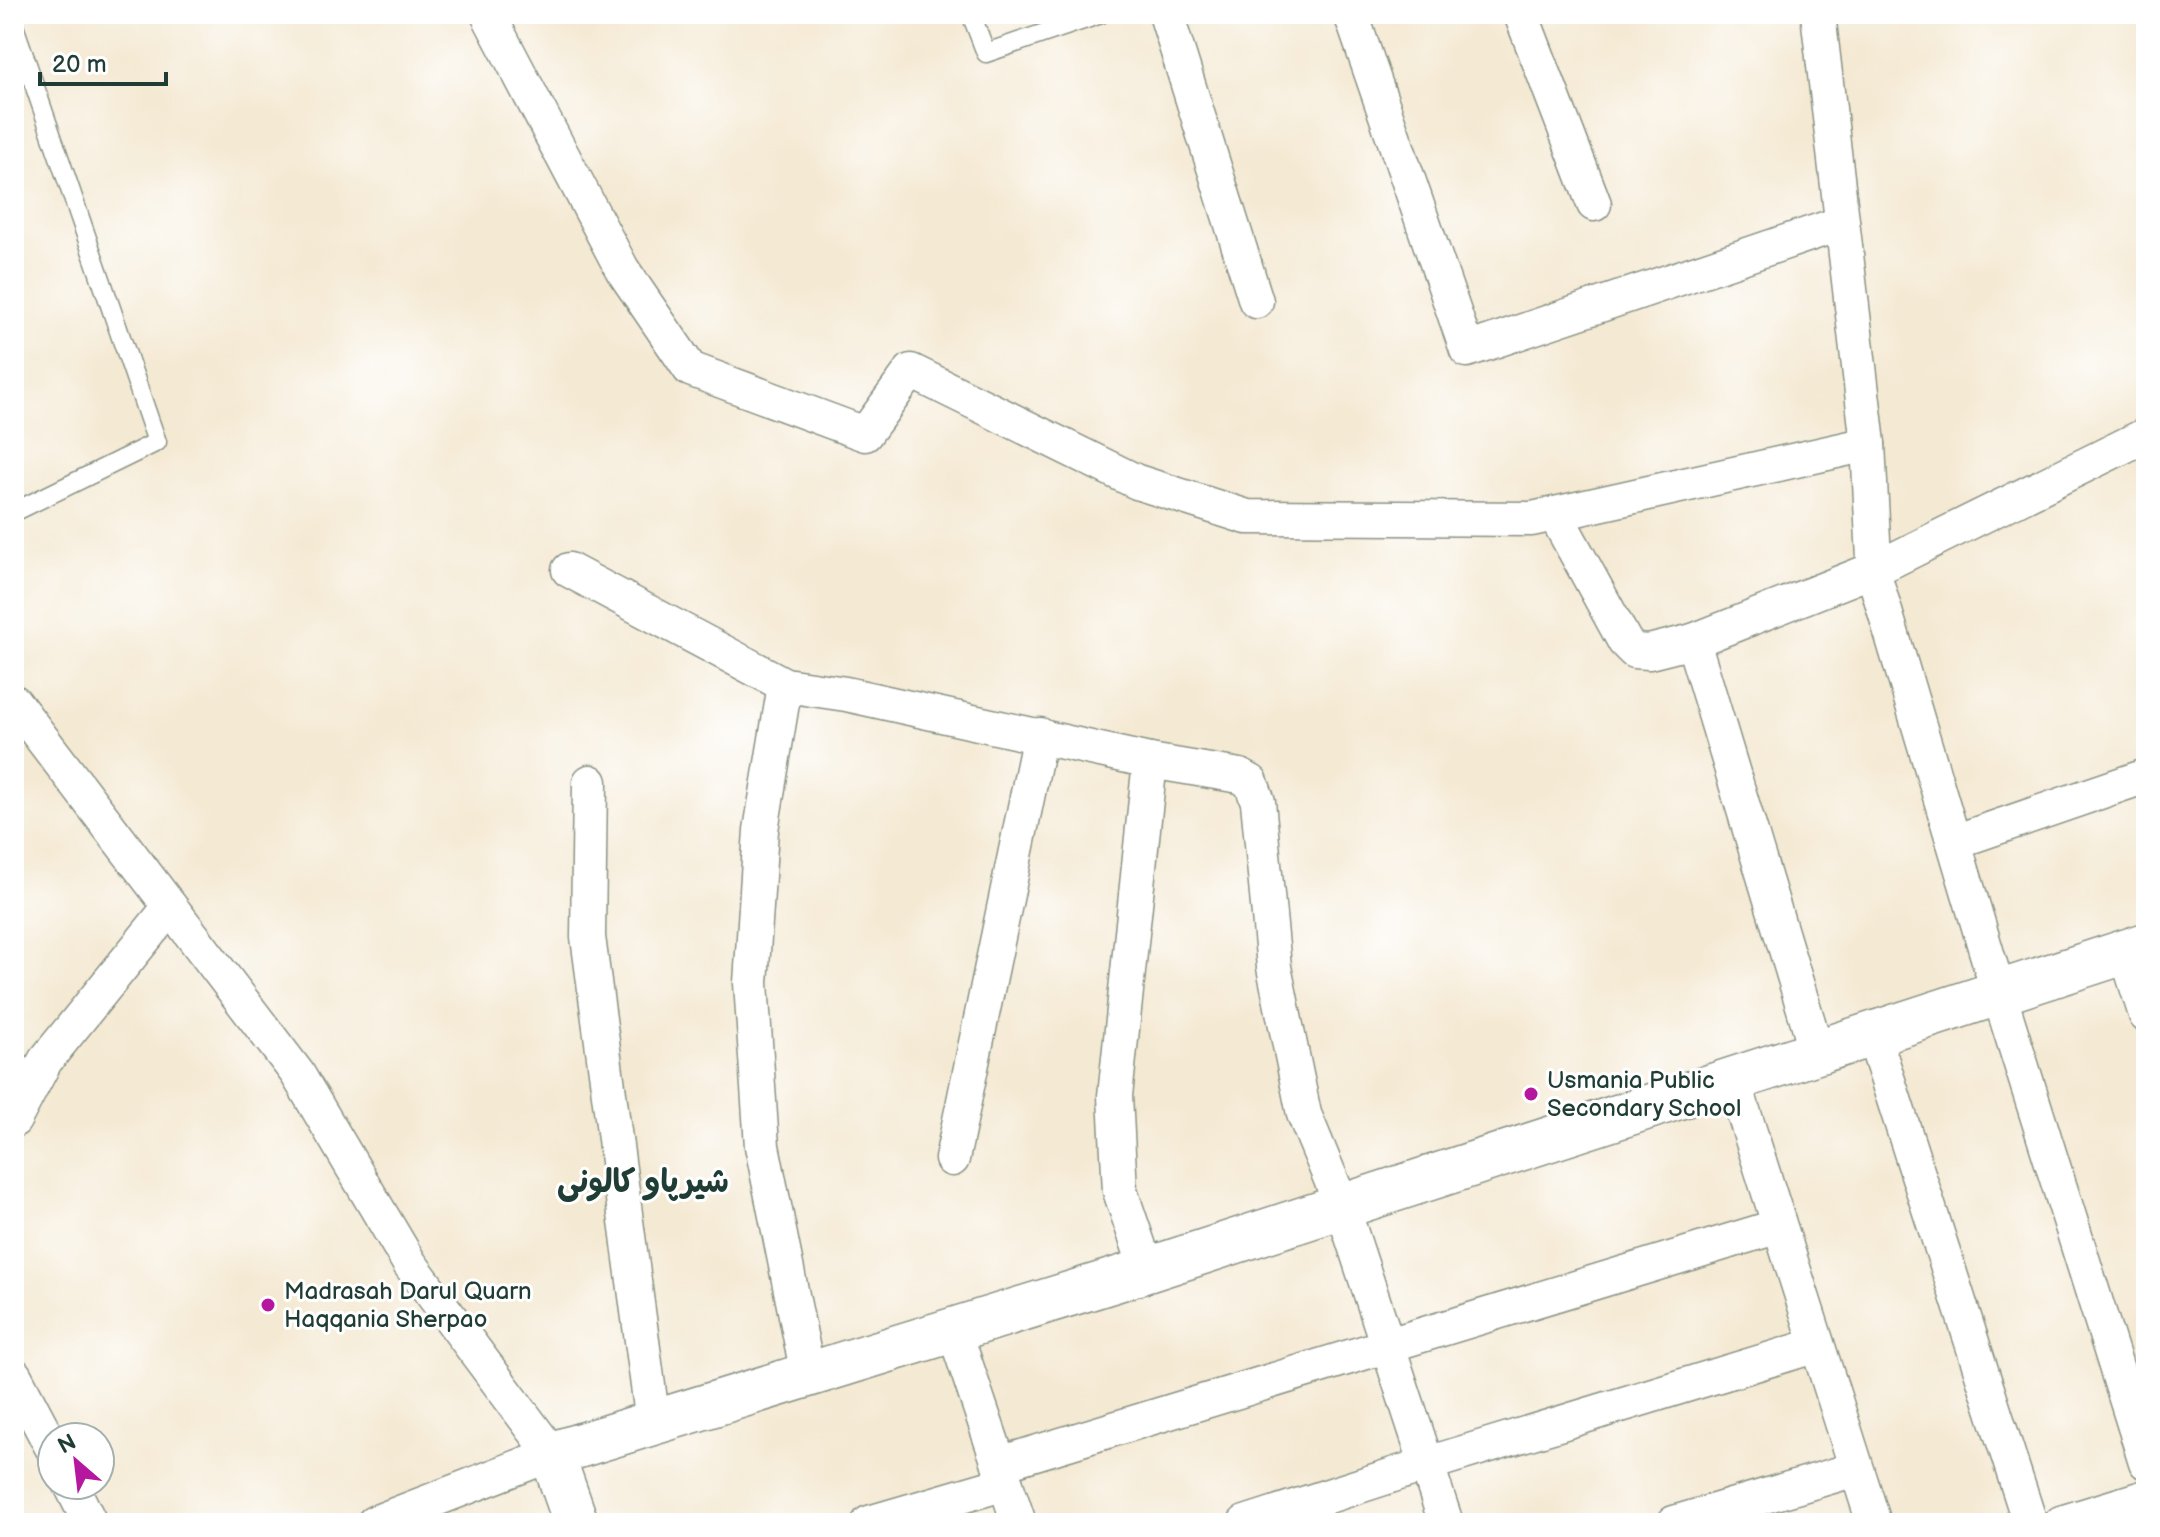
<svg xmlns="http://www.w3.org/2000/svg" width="2160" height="1537" font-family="'Balsamiq Sans','Playpen Sans Arabic',sans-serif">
	<rect width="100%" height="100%" fill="#fff"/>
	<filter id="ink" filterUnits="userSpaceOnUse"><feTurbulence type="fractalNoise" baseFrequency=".0125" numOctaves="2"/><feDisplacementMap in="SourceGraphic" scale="16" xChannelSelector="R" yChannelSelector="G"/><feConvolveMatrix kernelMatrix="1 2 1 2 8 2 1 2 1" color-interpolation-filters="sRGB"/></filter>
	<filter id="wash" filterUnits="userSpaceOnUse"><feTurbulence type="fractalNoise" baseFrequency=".006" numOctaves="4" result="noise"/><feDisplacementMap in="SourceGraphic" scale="32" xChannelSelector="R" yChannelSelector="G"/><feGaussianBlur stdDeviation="1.8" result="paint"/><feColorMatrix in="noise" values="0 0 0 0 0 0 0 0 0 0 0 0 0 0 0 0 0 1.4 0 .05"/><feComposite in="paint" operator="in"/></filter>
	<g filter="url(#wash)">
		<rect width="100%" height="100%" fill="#f4e9d3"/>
	</g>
	<g filter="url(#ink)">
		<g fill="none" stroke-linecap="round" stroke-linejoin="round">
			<g stroke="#8a9384" stroke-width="21">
				<g id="lane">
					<polyline points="971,14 986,53 1101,14"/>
					<polyline points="14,26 157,442 14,512"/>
				</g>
			</g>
			<g stroke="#8a9384" stroke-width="37">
				<g id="street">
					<polyline points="488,14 622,269 690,369 865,434 911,371 1137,482 1247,517 1532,519 1868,444"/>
					<polyline points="1166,14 1256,301"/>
					<polyline points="1351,14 1467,350 1842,223"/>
					<polyline points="1521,14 1594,204"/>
					<polyline points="1818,14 1868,444 1875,578 1999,994 2146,1462"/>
					<polyline points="1555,514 1625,642 1634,651 1649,652 1693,641"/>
					<polyline points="569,570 785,685 846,694 1150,761 1240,776 1251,782 1258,802 1274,967 1304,1114 1342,1206 1446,1523"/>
					<polyline points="785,685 761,830 751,983 762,1146 808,1375"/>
					<polyline points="14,702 297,1073 410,1264 552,1454 374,1523"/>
					<polyline points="590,782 588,937 653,1423"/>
					<polyline points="1954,842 2146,776"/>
					<polyline points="2126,952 2146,1015"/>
					<polyline points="1873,1034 2030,1523"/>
					<polyline points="1817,1052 1693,641 1875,569 2146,435"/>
					<polyline points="1733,1079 1874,1523"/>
					<polyline points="14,1120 45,1061 170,907"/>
					<polyline points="952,1159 1040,735"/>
					<polyline points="1147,1270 1120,1191 1115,1096 1150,761"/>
					<polyline points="954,1330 1019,1523"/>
					<polyline points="14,1375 52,1447"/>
					<polyline points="999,1464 1779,1226"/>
					<polyline points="71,1485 90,1523"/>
					<polyline points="869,1523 1006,1483"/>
					<polyline points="1245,1523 1427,1464 1817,1345"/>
					<polyline points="1674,1523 1856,1469"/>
					<polyline points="2061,1523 2146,1497"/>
				</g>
			</g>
			<g stroke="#8a9384" stroke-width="47">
				<polyline id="secondary" points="576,1523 552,1454 1147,1270 2146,945"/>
			</g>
			<use href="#lane" stroke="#fff" stroke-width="18"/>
			<use href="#street" stroke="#fff" stroke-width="34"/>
			<use href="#secondary" stroke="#fff" stroke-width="44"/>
		</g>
	</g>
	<g fill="#b5179e" stroke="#fff" stroke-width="3">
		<circle cx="1531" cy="1094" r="8"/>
		<circle cx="268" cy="1305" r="8"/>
	</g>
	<g text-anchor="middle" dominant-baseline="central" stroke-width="6" stroke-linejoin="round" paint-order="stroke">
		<g font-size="24" fill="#1f3d34" stroke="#fff" text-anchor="start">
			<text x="1547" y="1080">Usmania Public<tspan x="1547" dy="28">Secondary School</tspan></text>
			<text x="284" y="1291">Madrasah Darul Quarn<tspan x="284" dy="28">Haqqania Sherpao</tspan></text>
		</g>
		<g font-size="32" font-weight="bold" fill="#1f3d34" stroke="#fff">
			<text x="643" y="1182">شیرپاو کالونی</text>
		</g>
	</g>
	<rect width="2160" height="1537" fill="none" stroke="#fff" stroke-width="48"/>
	<g transform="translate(76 1461) rotate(332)"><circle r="38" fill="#ffffff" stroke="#a5b1ae" stroke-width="2"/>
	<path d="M0-6L14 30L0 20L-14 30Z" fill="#b5179e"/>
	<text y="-12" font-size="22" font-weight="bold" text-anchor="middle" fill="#1f3d34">N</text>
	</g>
	<path d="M40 72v12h126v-12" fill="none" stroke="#1f3d34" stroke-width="4"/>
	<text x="52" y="72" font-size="24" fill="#1f3d34" stroke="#ffffff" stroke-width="6" paint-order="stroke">20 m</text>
</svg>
